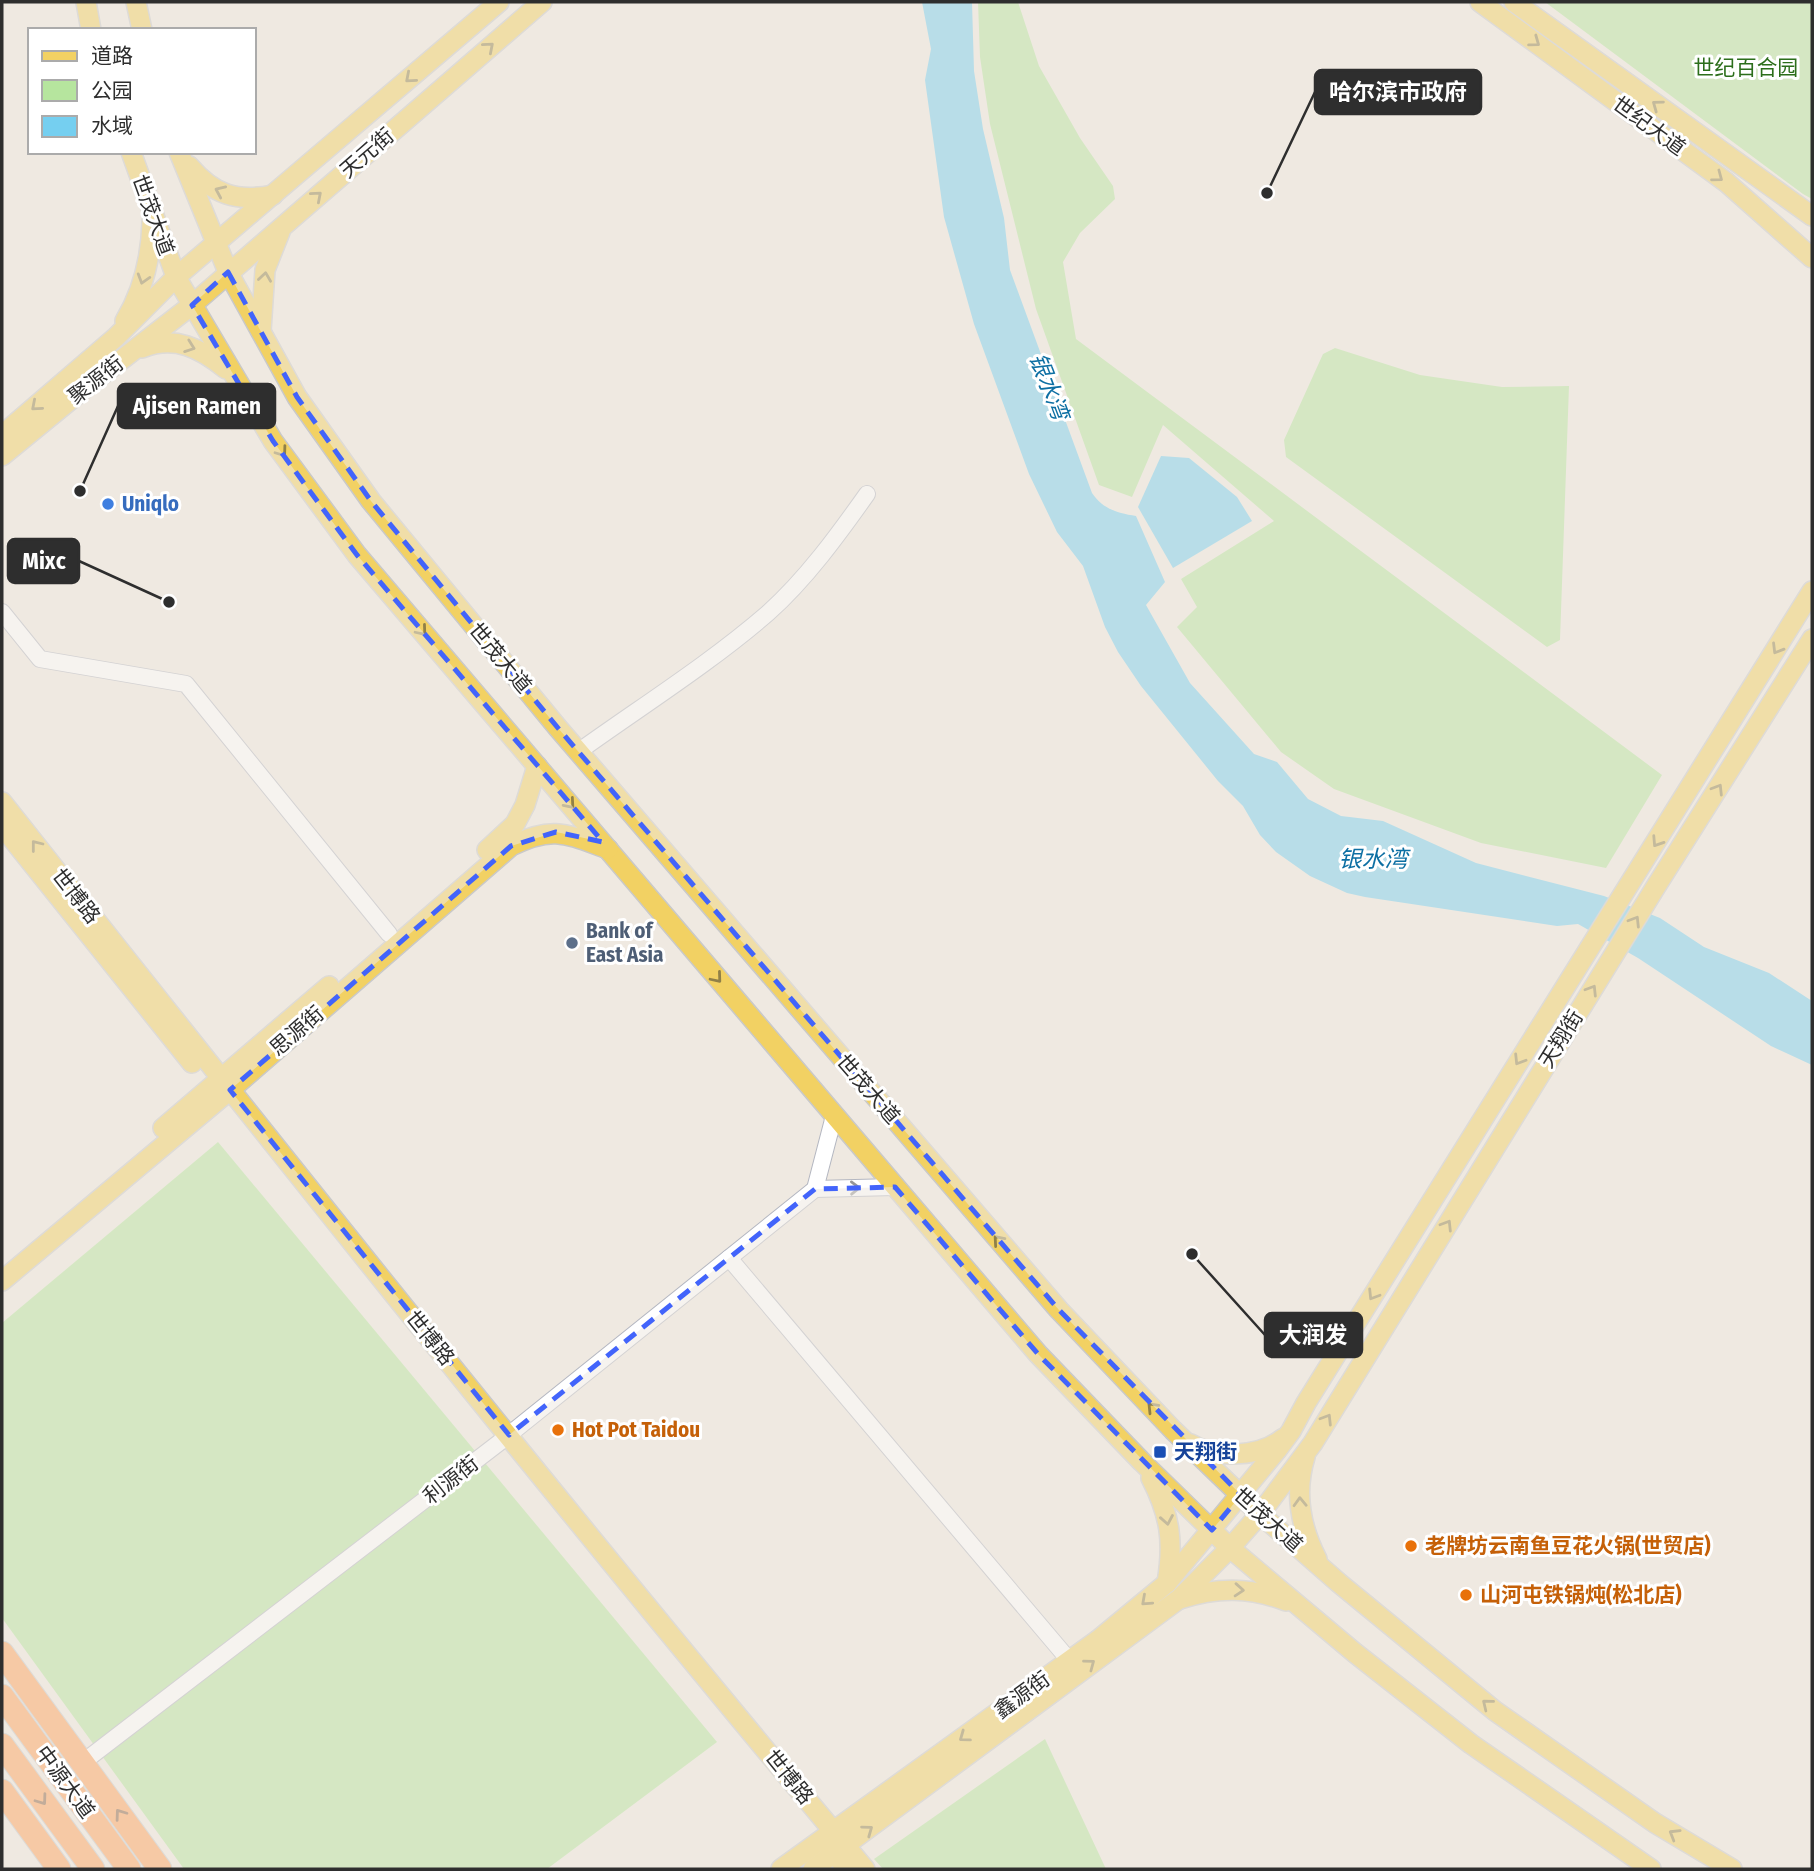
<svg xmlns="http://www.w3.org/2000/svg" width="1814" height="1871" font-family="'Fira Sans Condensed','Noto Sans SC',sans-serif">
	<rect width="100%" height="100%" fill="#efe9e1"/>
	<g fill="#b6e59e">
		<polygon points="978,2 1018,2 1039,66 1080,138 1113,186 1115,199 1080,233 1063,262 1076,339 1662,775 1606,868 1481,843 1334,789 1281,752 1177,627 1197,607 1181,579 1274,521 1163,425 1132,497 1099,485 1036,309 990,124 980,57"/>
		<polygon points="1545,2 1812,2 1812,199 1803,194"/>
		<polygon points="1335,348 1420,375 1502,387 1569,386 1560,640 1547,647 1286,457 1284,440 1323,354"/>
		<polygon points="218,1142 717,1742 547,1869 184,1869 2,1618 2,1323"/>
		<polygon points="1045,1739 1106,1869 883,1869 874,1859"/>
	</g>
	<g fill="#75cff0">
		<path d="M922,2H972L974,71L983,129L1004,218L1010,270L1092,493C1103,509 1117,513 1136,516L1165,582L1146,605L1190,683L1254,754L1277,762L1308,799L1341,816L1383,821L1476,863L1604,896L1660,918L1704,947L1769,973L1812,1001V1065L1771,1046L1638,958L1578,924L1557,926L1365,897L1347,893L1310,876L1276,852L1260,835L1243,806L1218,781L1141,686L1118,652L1105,627L1083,566L1057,532L1029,474L974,324L944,217L925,80L931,49Z"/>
		<polygon points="1161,456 1189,458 1237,497 1252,521 1173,568 1138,507"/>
	</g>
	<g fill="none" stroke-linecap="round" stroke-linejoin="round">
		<g stroke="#b4b7c1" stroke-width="18">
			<g id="minor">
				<polyline points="2,612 40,659 186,684 389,934"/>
				<path d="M578,752C642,706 709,664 768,613C806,579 838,535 867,494"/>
				<polyline points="815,1189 895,1187"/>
				<polyline points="815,1189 834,1116"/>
				<polyline points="729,1258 1069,1660"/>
				<polyline points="82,1763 500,1442 815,1189"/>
			</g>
		</g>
		<g stroke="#c9c9c9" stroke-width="22">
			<g id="major">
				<polyline points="86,2 91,30"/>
				<polyline points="136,2 142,30"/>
				<polyline points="1480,2 1726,182 1812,258"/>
				<polyline points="1514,2 1812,216"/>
				<polyline points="131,152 176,277 273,441 357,555 1038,1354 1142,1462 1230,1548 1355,1653 1471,1744 1651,1869"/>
				<polyline points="179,152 228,272 297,397 371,501 558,728 1059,1310 1173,1430 1260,1514 1339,1583 1495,1711 1655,1823 1732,1869"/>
				<path d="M189,166C214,195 236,202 273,195"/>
				<path d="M125,321C143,291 151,257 152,222"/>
				<polyline points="261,331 265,270 280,232"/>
				<path d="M142,348C175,335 200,348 226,369"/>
				<polyline points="2,435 116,337 176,277 499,2"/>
				<polyline points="2,456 85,388 192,305 542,2"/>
				<path d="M2,802C286,1161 571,1519 865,1869"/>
				<polyline points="2,826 192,1063"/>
				<polyline points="487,850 515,824 525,805 537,766"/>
				<polyline points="163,1128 329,986"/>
				<path d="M2,1281L230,1090L511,846C553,825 567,834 608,849"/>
				<path d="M1191,1444C1215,1459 1260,1457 1282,1439"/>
				<path d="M1305,1457C1294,1493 1300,1526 1317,1559"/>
				<path d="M1151,1478C1170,1515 1174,1541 1167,1583"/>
				<path d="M1180,1599C1217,1587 1250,1587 1286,1601"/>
				<polyline points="827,1844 847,1869"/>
				<polyline points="781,1869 1098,1640 1167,1583 1277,1450 1291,1431 1306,1403 1812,591"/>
				<polyline points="813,1869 1179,1599 1230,1548 1260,1514 1313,1443 1655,888 1812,639"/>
			</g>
		</g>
		<g stroke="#c9c9c9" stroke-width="25">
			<g id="highway">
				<polyline points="2,1653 160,1869"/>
				<polyline points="2,1696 129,1869"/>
				<polyline points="2,1745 93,1869"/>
				<polyline points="2,1791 59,1869"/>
			</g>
		</g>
		<use href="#minor" stroke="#fff" stroke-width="16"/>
		<use href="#major" stroke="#f2d163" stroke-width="19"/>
		<use href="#highway" stroke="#ffa35c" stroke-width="23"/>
	</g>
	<defs><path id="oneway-chevron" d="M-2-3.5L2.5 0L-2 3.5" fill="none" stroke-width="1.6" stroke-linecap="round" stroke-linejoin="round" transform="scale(1.75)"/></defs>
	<g stroke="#908048">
		<use href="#oneway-chevron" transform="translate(1535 42) rotate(36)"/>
		<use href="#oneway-chevron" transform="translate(489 47) rotate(-41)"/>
		<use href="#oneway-chevron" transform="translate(410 78) rotate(139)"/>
		<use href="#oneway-chevron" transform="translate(1657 105) rotate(-144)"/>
		<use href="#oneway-chevron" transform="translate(1718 177) rotate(37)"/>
		<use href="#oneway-chevron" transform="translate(220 191) rotate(-156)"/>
		<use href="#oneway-chevron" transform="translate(317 196) rotate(-41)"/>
		<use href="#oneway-chevron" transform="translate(265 277) rotate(-82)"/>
		<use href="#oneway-chevron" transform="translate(143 279) rotate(107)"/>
		<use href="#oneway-chevron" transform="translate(190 347) rotate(20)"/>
		<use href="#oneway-chevron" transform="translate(36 406) rotate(139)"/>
		<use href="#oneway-chevron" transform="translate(282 452) rotate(54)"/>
		<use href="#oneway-chevron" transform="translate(422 631) rotate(50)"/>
		<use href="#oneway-chevron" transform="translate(1777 649) rotate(121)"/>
		<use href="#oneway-chevron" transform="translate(1718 789) rotate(-58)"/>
		<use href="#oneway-chevron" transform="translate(570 804) rotate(49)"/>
		<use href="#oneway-chevron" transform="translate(1657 842) rotate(123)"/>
		<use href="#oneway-chevron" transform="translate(36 845) rotate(-128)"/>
		<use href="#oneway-chevron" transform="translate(1635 921) rotate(-58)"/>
		<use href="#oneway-chevron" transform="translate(717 978) rotate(50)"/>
		<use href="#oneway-chevron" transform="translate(1592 990) rotate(-58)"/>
		<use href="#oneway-chevron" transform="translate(1519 1060) rotate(122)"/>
		<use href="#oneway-chevron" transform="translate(1447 1225) rotate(-58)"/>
		<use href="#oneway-chevron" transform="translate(998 1240) rotate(-131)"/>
		<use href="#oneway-chevron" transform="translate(1373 1295) rotate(122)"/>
		<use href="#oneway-chevron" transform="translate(1152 1407) rotate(-134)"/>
		<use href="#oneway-chevron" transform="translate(1327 1419) rotate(-58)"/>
		<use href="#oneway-chevron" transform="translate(1300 1502) rotate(-92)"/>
		<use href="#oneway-chevron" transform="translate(1167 1520) rotate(80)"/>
		<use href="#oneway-chevron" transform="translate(1239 1590) rotate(4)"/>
		<use href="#oneway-chevron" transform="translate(1146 1601) rotate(138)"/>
		<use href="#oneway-chevron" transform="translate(1090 1664) rotate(-37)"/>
		<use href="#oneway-chevron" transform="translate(1487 1704) rotate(-141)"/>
		<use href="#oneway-chevron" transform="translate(964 1737) rotate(144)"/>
		<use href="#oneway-chevron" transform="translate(868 1830) rotate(-36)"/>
		<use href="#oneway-chevron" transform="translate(1674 1834) rotate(-149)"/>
	</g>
	<use stroke="#969696" href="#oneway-chevron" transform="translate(855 1188) rotate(-1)"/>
	<g stroke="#8c6343">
		<use href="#oneway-chevron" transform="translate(42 1800) rotate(54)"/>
		<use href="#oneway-chevron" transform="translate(120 1814) rotate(-126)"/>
	</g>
	<path d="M0 0H1814V1871H0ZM228,272L297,397L371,501L558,728L1059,1310L1241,1495L1212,1530L1038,1354L895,1187L815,1189L509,1435L230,1090L511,846L556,832L603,842L357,555L273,441L192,305Z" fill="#efe9e1" fill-opacity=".55" fill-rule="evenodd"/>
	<path fill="none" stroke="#4264fb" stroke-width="5" stroke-dasharray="14 9" stroke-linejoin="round" d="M228,272L297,397L371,501L558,728L1059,1310L1241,1495L1212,1530L1038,1354L895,1187L815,1189L509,1435L230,1090L511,846L556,832L603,842L357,555L273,441L192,305Z"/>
	<circle fill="#3f7fe0" stroke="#fff" stroke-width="2.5" cx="108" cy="504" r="7"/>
	<circle fill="#5c6f8a" stroke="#fff" stroke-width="2.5" cx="572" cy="943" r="7"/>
	<g fill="#e8710a" stroke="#fff" stroke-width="2.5">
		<circle cx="558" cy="1430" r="7"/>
		<circle cx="1411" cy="1546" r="7"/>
		<circle cx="1466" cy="1595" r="7"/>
	</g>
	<rect fill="#1a4fb4" stroke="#fff" stroke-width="2.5" x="1153" y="1445" width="14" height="14" rx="3.5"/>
	<g text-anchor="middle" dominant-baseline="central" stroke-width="6" stroke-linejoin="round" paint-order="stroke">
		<g font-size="21" fill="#2c6e1b" stroke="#fff">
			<text x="1746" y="68">世纪百合园</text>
		</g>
		<g font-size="21" fill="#2e2e2e" stroke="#fff">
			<text transform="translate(1649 126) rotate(36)">世纪大道</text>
			<text transform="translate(367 153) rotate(-41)">天元街</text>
			<text transform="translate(153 215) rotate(70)">世茂大道</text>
			<text transform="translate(96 380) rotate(-38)">聚源街</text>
			<text transform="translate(500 658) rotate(50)">世茂大道</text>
			<text transform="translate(76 896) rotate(52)">世博路</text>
			<text transform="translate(297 1031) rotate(-41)">思源街</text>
			<text transform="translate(1561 1039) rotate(-58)">天翔街</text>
			<text transform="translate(868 1089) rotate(49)">世茂大道</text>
			<text transform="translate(430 1338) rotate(51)">世博路</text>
			<text transform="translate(451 1480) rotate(-38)">利源街</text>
			<text transform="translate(1268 1520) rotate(42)">世茂大道</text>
			<text transform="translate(1022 1695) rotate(-36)">鑫源街</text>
			<text transform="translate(789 1777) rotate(51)">世博路</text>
			<text transform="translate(65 1782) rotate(54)">中源大道</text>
		</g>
		<g font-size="21" font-weight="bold" fill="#366cbe" stroke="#fff" text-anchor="start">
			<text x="122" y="504">Uniqlo</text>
		</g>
		<g font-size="21" font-weight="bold" fill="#4e5e75" stroke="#fff" text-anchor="start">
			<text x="586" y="931">Bank of<tspan x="586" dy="24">East Asia</tspan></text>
		</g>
		<g font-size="21" font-weight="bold" fill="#c56008" stroke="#fff" text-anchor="start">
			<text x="572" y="1430">Hot Pot Taidou</text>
			<text x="1425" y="1546">老牌坊云南鱼豆花火锅(世贸店)</text>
			<text x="1480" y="1595">山河屯铁锅炖(松北店)</text>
		</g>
		<g font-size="21" font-weight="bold" fill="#164399" stroke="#fff" text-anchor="start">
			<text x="1174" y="1452">天翔街</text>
		</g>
		<g font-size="23" font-style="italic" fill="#0d6fa3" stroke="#fff">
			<text transform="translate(1049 386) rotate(69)">银水湾</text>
			<text x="1373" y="859">银水湾</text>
		</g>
	</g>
	<path fill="none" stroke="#2e2e2e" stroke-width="2.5" d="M1267 193L1315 92M80 491L118 406M169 602L79 561M1192 1254L1265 1335"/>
	<g fill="#2e2e2e" stroke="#fff" stroke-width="2.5">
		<circle cx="1267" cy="193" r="7"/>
		<circle cx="80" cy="491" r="7"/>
		<circle cx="169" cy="602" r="7"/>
		<circle cx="1192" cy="1254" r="7"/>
	</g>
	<g fill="#2e2e2e" stroke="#2e2e2e" stroke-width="2.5">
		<rect x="1315" y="70" width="166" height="44" rx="7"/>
		<rect x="118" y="384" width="157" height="44" rx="7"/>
		<rect x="8" y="539" width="71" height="44" rx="7"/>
		<rect x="1265" y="1313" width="97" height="44" rx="7"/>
	</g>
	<g font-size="23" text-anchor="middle" font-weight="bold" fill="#fff">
		<text x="1398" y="100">哈尔滨市政府</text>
		<text x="197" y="414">Ajisen Ramen</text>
		<text x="44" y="569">Mixс</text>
		<text x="1313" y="1343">大润发</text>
	</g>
	<rect width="1814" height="1871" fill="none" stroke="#2e2e2e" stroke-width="7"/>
	<rect x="28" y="28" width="228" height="126" fill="#ffffff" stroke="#ababab" stroke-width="2"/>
	<rect x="42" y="51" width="35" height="10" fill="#f2d163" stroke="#ababab" stroke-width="2"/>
	<text x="91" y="63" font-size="21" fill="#2e2e2e">道路</text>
	<rect x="42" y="80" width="35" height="21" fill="#b6e59e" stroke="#ababab" stroke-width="2"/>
	<text x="91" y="98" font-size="21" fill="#2e2e2e">公园</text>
	<rect x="42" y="116" width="35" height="21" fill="#75cff0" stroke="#ababab" stroke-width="2"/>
	<text x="91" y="133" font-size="21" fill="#2e2e2e">水域</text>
</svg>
